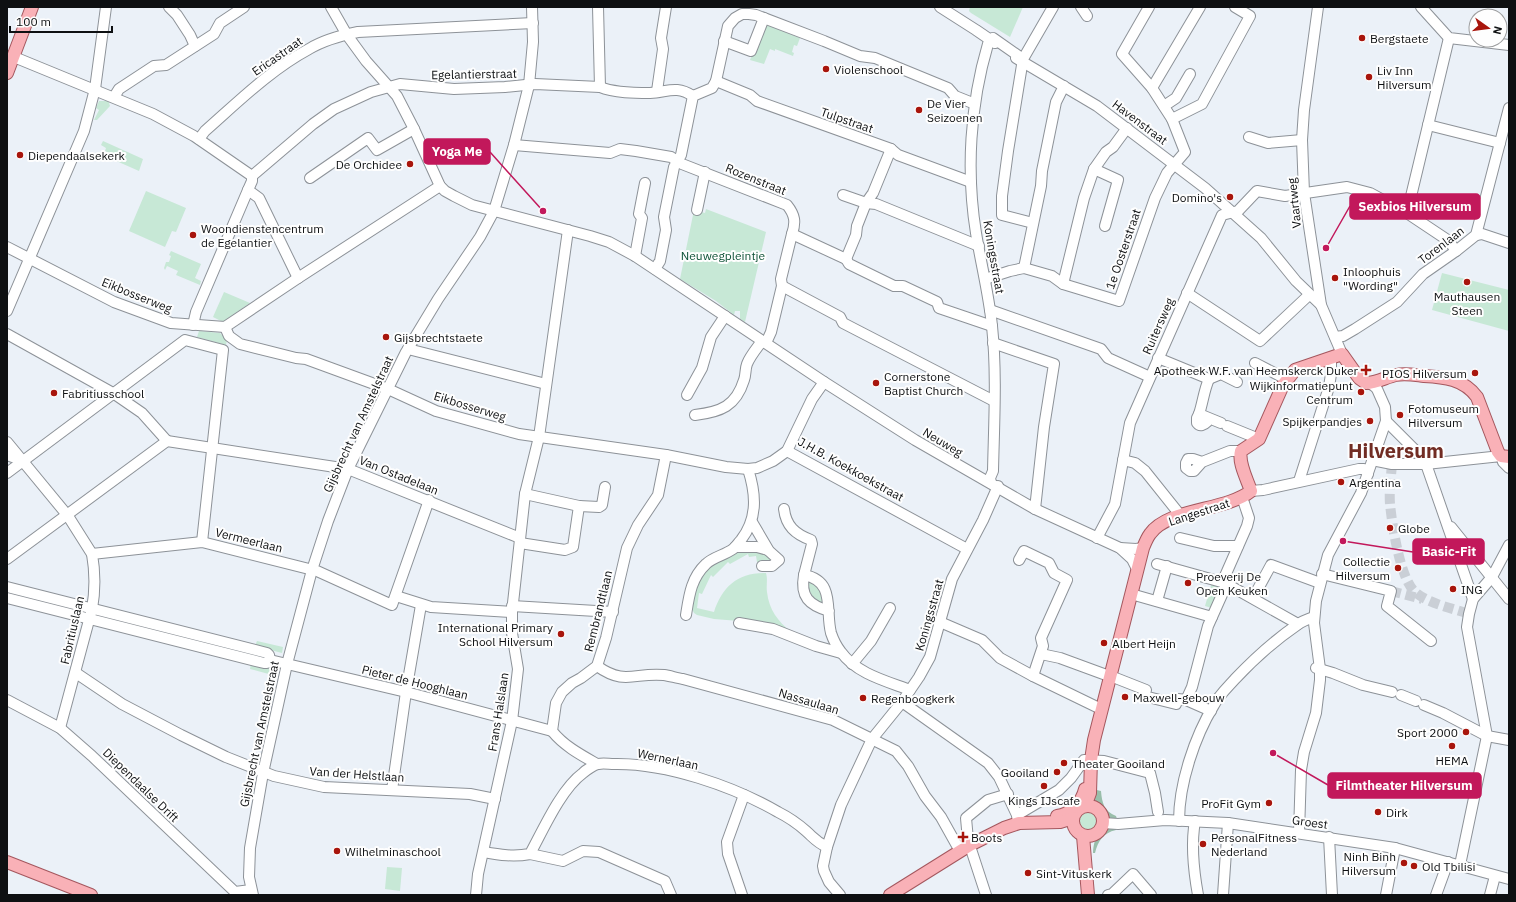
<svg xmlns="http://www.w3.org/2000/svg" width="1516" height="902" font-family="'IBM Plex Sans',sans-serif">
	<rect width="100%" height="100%" fill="#ebf1f8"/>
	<g fill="#c7e8d6">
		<polygon points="970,7 1023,7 1010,37 971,13 969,11"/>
		<polygon points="765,24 800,38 797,46 794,45 792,52 794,53 793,56 775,49 775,51 770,49 764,64 750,60"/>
		<polygon points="99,101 110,101 109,103 110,106 97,120 94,120 99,110 96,108"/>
		<polygon points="103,141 143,159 139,171 105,156 107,152 105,151 106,148 101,145"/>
		<polygon points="146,191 186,208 176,232 172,231 165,247 129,231"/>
		<polygon points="706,209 766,232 745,322 740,319 740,311 735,311 734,315 716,301 680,279 694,210 705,213"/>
		<polygon points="171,251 201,264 195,278 201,281 200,285 176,275 178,271 167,266 165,270 164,268 166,262 169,262 171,256 169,255"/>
		<polygon points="1442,273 1509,290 1509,331 1432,310"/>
		<polygon points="224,292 250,303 223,322 213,317"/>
		<polygon points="199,331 220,333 227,340 226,345 197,337"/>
		<path d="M745,548L772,555V560L767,562H757L756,556L749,557L748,554L730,564L728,562L713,577L711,575L702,594L699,593L697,608L714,612C722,587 738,572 766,573C768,580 766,585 767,592C769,610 778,621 791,632L739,621L714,619L697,615L694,613L692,609L693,594L697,580L713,561Z"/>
		<path d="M810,579L824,593L823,603C813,601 805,588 810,579Z"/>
		<polygon points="1212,582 1221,585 1212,608 1205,606"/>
		<polygon points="257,641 283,647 282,653 255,646"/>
		<polygon points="251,663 278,670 276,676 250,669"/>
		<circle cx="1088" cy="821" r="11"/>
		<polygon points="387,867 402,868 400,891 385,889"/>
	</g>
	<g fill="#99beaa">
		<path d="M1092,789L1101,791C1102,803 1104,811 1116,816L1117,819C1113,819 1110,819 1107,816C1105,815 1092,801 1092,799C1091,796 1092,792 1092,789Z"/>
		<path d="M1116,827V830C1103,833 1098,841 1095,853H1093C1094,836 1099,829 1116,827Z"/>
	</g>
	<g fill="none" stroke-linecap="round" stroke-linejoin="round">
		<g stroke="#cacfd6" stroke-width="10" stroke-dasharray="10 5" stroke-linecap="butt">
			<path d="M1392,464C1391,477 1389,491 1390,504C1392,524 1400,579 1415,592C1429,604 1452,608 1469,614"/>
			<polyline points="1391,591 1422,599"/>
		</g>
		<g stroke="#8d9298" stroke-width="12">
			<g id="minor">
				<polyline points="169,7 177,15 190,35 195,46"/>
				<polyline points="331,7 347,35 366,61 397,96 414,129 440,186 445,191 454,196 472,205 590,236 609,242 635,256 824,382 915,440 1035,509 1120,548 1132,559 1137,569"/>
				<polyline points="598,7 600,87"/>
				<polyline points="940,7 976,30 995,43"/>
				<polyline points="1081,7 1087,16"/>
				<polyline points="1318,7 1304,110 1302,140 1304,193 1321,305 1342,354"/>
				<polyline points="1421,7 1449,38 1509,45"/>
				<polyline points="724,41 751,51 764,18"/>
				<polyline points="14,57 153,114 194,136 252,176"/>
				<polyline points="1016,58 1097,106 1205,188 1261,238 1296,281 1321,305"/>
				<polyline points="716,81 750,95 757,101 891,149 898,155 971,182"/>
				<polyline points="1152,88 1200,7"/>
				<polyline points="657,91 663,49 661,38 666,7"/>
				<polyline points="114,97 119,89 154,66 166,65 214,34 220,23 244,7"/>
				<polyline points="1164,106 1176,98 1190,74"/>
				<polyline points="1172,119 1202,104 1250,16 1235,7"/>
				<polyline points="1428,125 1500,143"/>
				<polyline points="1249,137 1268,143 1302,140"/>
				<path d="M199,139L205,131C238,102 270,70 309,49C322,41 343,35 358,32L533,23"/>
				<path d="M514,145L610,153L620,149L636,151L671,157L682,164L787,205C795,215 796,222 792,234L846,259L849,264L894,286H903L937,302L939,308L992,326"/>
				<polyline points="1094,169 1118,180 1105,226"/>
				<polyline points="310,178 368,138 377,150 414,129"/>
				<polyline points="248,190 259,198 298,278"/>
				<polyline points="843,195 866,203 876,204 979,246"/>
				<polyline points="697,210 705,172"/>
				<polyline points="1407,213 1449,38"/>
				<polyline points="1033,223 1002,215 1002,196 1008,151 1023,59 1053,7"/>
				<polyline points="1476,235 1482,234 1509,243"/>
				<polyline points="7,247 114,302 171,323 225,327"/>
				<polyline points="635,256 642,218 639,214 645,183"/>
				<polyline points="846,259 856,235 857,226 866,203 873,193 891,149"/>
				<polyline points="1024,268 1041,186 1042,171 1056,102 1064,86"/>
				<polyline points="655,269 660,261 666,230 664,217 674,167 681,155 693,96 712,88 716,81 728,26 735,18 742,14 749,14 756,15 824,41 860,56 875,58 948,88 955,96 975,104"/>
				<polyline points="985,279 1010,271 1024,268 1052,276 1063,284 1119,301 1155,198 1167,173 1185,152 1172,119 1152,88 1122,54 1149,7"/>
				<polyline points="1063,284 1084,198 1094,169 1106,152 1113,147 1127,128"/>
				<polyline points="782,286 840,317 843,323 994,401"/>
				<polyline points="1187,293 1260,341 1309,295"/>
				<polyline points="990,310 1101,349 1108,358 1150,377"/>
				<polyline points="7,311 84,131 95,89 106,7"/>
				<path d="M193,325L196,312L248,190L252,181V176L313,124L334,109L371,92L400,84L454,89L505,87L535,84L600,87C614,93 636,93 650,93C668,92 676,85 693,96"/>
				<polyline points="225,327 229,336 240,344 296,358 306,359 388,389 436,411 519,434 666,455 726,467 748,469 757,468 773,461 787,451 812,399 824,382"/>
				<polyline points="225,327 298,278 440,186"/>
				<polyline points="7,334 113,393 142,413 167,441"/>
				<polyline points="1335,337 1343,336 1355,329 1397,302 1423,274 1456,251 1476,235 1509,108"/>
				<polyline points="766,343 771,332 782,286 781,279 792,234"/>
				<polyline points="993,343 1054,364 1044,427 1035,509"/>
				<polyline points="408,349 546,384"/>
				<polyline points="1158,358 1209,379 1221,374 1237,382"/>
				<polyline points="1255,363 1286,379"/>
				<polyline points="687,395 702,368 711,337 725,316"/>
				<path d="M1199,414C1203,402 1204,390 1209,379"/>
				<path d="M695,415C721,412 736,406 744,380C746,375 745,369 747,364C750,356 757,348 762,341"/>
				<path d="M1206,418L1207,422C1204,425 1200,427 1197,423V418L1199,414L1221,423"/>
				<polyline points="1386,421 1422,457 1426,464 1473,599"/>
				<polyline points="1227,426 1259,439"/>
				<polyline points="167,441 348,469 520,538"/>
				<path d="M7,442L68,516L92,554C95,571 95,592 92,609L60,728"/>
				<polyline points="787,451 967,549"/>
				<polyline points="7,455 24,461"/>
				<polyline points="1123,460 1135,463 1145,471 1181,516"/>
				<polyline points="1372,460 1392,464 1426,464 1501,456 1503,462 1509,468"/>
				<polyline points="1202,462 1193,459 1188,459 1186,463 1186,468 1190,471 1194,471 1202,462 1230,451 1241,451"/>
				<polyline points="7,473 185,340 223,350 202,542"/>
				<polyline points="1299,481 1329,387 1331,374 1331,358"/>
				<path d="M991,483L990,478L993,471C994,423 997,374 992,326C989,295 981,264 976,233C966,171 970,105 988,44L993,38L1023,59"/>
				<polyline points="1251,491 1263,490 1359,469 1364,469 1368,474"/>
				<polyline points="579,506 599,507 602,505 605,487"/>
				<path d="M784,509C786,526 795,534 811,540L812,544L804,575"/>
				<polyline points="752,522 769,551 779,560 772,566 762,566"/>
				<polyline points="1451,527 1509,599"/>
				<polyline points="1097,538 1115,504 1130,423 1222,215 1238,211 1257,191 1285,196 1347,187 1370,193 1407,213 1449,241 1456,251"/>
				<polyline points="1180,538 1214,546 1238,546"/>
				<polyline points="520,543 565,550 573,547 579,506 525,494"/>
				<polyline points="735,547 757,547 768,550"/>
				<polyline points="1120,548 1136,549 1143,548"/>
				<polyline points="92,554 202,542 317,571 392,605 429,500"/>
				<polyline points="7,559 167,441"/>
				<polyline points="1019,560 1024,551 1049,563 1054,573 1067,580 1041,638 1043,646 1033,676"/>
				<polyline points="1157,564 1225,583 1298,624"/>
				<polyline points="1322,574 1391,591 1387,606 1431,641"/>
				<polyline points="7,587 267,653 269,655 270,660"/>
				<polyline points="1131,594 1212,617"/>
				<polyline points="396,596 431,607 512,612"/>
				<polyline points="7,598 264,663 267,663 270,660 406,692 552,731"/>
				<polyline points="1253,598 1271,565 1320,583"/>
				<polyline points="1157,601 1167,566"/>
				<polyline points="512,606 613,612"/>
				<path d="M829,611C809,605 800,597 804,575C836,581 825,610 831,633C833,639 837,647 841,652C857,674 886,681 910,690"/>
				<path d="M686,615C689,596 691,578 706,564C713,557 725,555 733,549C736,547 738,543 741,540C758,518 756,494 748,469"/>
				<polyline points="940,622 982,640 1000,658 1033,676 1101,709"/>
				<polyline points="739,623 773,629 816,646 841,653"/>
				<polyline points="1041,654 1060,658 1109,676"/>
				<polyline points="852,664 871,641 890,608"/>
				<path d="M597,666C625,686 635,672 664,675C670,676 677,678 683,679L833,720L896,751L908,766L925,796L941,817L960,851"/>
				<polyline points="1316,668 1333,673 1363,685 1392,692"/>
				<polyline points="76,673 122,704 181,735 226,757 274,776 324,787 470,794 495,799"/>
				<polyline points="1113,677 1146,690 1144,696 1176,704 1178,699 1186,700 1211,711"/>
				<polyline points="1401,695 1416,701"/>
				<polyline points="7,700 60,728 92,756 235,892 251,890"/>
				<polyline points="1186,700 1192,687 1208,626 1225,588 1225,576 1247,526 1249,518 1242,497"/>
				<polyline points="902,702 988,763 999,777 1017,815 1018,822"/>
				<polyline points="1424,705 1443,713 1487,736 1509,740"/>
				<path d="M597,764C581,755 564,746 552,731L556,703L562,692L572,683L581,678L597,666L606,638L627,548L638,525L658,495L666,455"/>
				<polyline points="392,790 406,692 421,605"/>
				<polyline points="1017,815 1059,790 1071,778 1084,760 1104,761 1150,773 1155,793 1158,812"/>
				<path d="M1179,821C1179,783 1195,736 1214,705C1219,695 1228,687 1235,679C1254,659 1275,640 1297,625C1302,621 1308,619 1314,617"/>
				<path d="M1195,821C1191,843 1194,873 1198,895"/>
				<polyline points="1103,823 1118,824 1165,820 1228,823 1395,848 1509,879"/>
				<polyline points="1299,833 1301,770 1304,752 1316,713 1320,680 1320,669 1314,623 1316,601 1328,555 1361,493 1386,421 1385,407 1377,389 1374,386 1369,383"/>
				<polyline points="1329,837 1332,895"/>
				<path d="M484,852C500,855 514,857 530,854C543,830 561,789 583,773C586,770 594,765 598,764C603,763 609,764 614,764C666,763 733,786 778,812C788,817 797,823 806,831C814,838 816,842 827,847"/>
				<polyline points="530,854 563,861 583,851 599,852 665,881 671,895"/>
				<polyline points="1460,865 1487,736 1467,627 1469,614 1473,599 1492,577 1509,545"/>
				<polyline points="253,895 249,877 250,848 263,773 287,664 312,570 328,521 348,469 406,352 438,299 480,237 494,211 514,145 529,85 533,42 532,7"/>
				<polyline points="476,895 478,874 512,721 518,669 512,633 512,612 525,494 539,437 568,230"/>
				<polyline points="742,895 728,854 727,842 744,795"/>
				<polyline points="840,895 829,882 824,871 823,866 827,847 841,805 872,739 902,702 919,677 930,657 952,579 983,520 998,486"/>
				<polyline points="986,895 968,840 966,818 988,800 1008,794"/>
				<polyline points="1108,895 1112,894 1133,874 1151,895"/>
				<polyline points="1223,895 1228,823"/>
				<polyline points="1386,895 1395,848"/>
				<polyline points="1436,895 1448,862"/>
				<polyline points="1490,895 1495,876"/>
			</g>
		</g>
		<g stroke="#a4575e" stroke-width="14">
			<g id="major">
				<polyline points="7,73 32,7"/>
				<circle cx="1088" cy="821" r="15"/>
				<path d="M1085,806L1090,793L1091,760L1094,740L1143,548C1145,543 1147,538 1150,534C1168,508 1226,511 1251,491C1247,479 1238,463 1241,451L1259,439L1283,385L1295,370L1342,354L1359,378L1366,383C1377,383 1386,377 1396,375C1405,373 1415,375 1424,376C1444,377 1464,379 1477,397L1498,452L1501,456L1509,457"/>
				<path d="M1057,816C1071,814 1082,802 1085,789"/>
				<polyline points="1083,836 1088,895"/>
				<polyline points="7,862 91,895"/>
				<polyline points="890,895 970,845 1004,828 1019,823 1060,822 1073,818"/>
			</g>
		</g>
		<use href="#minor" stroke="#fff" stroke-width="10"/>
		<use href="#major" stroke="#f9b1b7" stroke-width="12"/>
	</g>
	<g fill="#a8150c" stroke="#fefefe" stroke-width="1.5">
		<circle cx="1362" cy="38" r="4"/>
		<circle cx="826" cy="69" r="4"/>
		<circle cx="1369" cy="77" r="4"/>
		<circle cx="919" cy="110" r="4"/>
		<circle cx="20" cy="155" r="4"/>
		<circle cx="410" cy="164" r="4"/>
		<circle cx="1230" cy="197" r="4"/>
		<circle cx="193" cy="235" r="4"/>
		<circle cx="1335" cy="278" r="4"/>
		<circle cx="1467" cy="282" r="4"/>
		<circle cx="386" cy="337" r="4"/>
		<path d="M1364 364h4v4h4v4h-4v4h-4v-4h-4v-4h4z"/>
		<circle cx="1475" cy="373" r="4"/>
		<circle cx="876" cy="383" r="4"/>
		<circle cx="1361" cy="392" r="4"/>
		<circle cx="54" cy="393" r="4"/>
		<circle cx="1400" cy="415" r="4"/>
		<circle cx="1370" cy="421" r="4"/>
		<circle cx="1341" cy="482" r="4"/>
		<circle cx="1390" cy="528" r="4"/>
		<circle cx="1398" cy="568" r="4"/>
		<circle cx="1188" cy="583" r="4"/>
		<circle cx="1453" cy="589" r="4"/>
		<circle cx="561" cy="634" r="4"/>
		<circle cx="1104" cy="643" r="4"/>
		<circle cx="1125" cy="697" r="4"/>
		<circle cx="863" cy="698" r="4"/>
		<circle cx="1466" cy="732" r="4"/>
		<circle cx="1452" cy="746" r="4"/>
		<circle cx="1064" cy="763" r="4"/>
		<circle cx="1057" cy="772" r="4"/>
		<circle cx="1044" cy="786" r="4"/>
		<circle cx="1269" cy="803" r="4"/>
		<circle cx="1378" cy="812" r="4"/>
		<path d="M961 831h4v4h4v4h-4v4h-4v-4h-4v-4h4z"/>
		<circle cx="1203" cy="844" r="4"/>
		<circle cx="337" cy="851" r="4"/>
		<circle cx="1404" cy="863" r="4"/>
		<circle cx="1414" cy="866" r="4"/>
		<circle cx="1028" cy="873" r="4"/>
	</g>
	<g text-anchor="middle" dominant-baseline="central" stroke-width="4" stroke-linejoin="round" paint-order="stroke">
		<g font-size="12" fill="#0e1012" stroke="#fefefe" text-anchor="start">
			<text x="1370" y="38">Bergstaete</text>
			<text x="834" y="69">Violenschool</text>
			<text x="1377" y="70">Liv Inn<tspan x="1377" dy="14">Hilversum</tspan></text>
			<text x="927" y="103">De Vier<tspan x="927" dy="14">Seizoenen</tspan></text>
			<text x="28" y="155">Diependaalsekerk</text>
			<text x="402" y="164" text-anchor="end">De Orchidee</text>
			<text x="1222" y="197" text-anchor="end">Domino's</text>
			<text x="201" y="228">Woondienstencentrum<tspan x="201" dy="14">de Egelantier</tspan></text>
			<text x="1343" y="271">Inloophuis<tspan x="1343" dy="14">"Wording"</tspan></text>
			<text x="1467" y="296" text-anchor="middle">Mauthausen<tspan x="1467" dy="14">Steen</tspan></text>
			<text x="394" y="337">Gijsbrechtstaete</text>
			<text x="1358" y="370" text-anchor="end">Apotheek W.F. van Heemskerck Duker</text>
			<text x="1467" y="373" text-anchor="end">PIOS Hilversum</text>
			<text x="884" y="376">Cornerstone<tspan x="884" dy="14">Baptist Church</tspan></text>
			<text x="1353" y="385" text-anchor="end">Wijkinformatiepunt<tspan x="1353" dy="14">Centrum</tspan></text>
			<text x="62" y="393">Fabritiusschool</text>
			<text x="1408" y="408">Fotomuseum<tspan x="1408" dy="14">Hilversum</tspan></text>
			<text x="1362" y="421" text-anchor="end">Spijkerpandjes</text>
			<text x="1349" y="482">Argentina</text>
			<text x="1398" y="528">Globe</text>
			<text x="1390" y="561" text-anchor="end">Collectie<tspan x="1390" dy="14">Hilversum</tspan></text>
			<text x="1196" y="576">Proeverij De<tspan x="1196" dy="14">Open Keuken</tspan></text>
			<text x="1461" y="589">ING</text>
			<text x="553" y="627" text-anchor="end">International Primary<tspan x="553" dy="14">School Hilversum</tspan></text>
			<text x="1112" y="643">Albert Heijn</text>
			<text x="1133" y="697">Maxwell-gebouw</text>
			<text x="871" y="698">Regenboogkerk</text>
			<text x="1458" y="732" text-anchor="end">Sport 2000</text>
			<text x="1452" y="760" text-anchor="middle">HEMA</text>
			<text x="1072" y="763">Theater Gooiland</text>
			<text x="1049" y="772" text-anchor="end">Gooiland</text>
			<text x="1044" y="800" text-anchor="middle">Kings IJscafe</text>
			<text x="1261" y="803" text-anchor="end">ProFit Gym</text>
			<text x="1386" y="812">Dirk</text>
			<text x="971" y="837">Boots</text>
			<text x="1211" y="837">PersonalFitness<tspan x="1211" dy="14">Nederland</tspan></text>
			<text x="345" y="851">Wilhelminaschool</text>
			<text x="1396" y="856" text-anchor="end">Ninh Binh<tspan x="1396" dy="14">Hilversum</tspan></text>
			<text x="1422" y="866">Old Tbilisi</text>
			<text x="1036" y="873">Sint-Vituskerk</text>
		</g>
		<g font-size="12" fill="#0e1012" stroke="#fefefe">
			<text transform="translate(277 56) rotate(-35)">Ericastraat</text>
			<text transform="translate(474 74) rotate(-1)">Egelantierstraat</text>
			<text transform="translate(847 120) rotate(19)">Tulpstraat</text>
			<text transform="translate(1140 122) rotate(37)">Havenstraat</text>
			<text transform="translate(756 179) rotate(22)">Rozenstraat</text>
			<text transform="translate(1294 203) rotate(-96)">Vaartweg</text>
			<text transform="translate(1441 245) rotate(-37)">Torenlaan</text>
			<text transform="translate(1123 249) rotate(-71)">1e Oosterstraat</text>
			<text transform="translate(994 257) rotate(80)">Koningsstraat</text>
			<text transform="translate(137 295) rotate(22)">Eikbosserweg</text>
			<text transform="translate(1158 326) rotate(-66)">Ruitersweg</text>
			<text transform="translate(470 406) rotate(17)">Eikbosserweg</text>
			<text transform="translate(358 424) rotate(-65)">Gijsbrecht van Amstelstraat</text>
			<text transform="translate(943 442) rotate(31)">Neuweg</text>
			<text transform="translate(851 469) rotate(29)">J.H.B. Koekkoekstraat</text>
			<text transform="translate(399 475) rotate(22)">Van Ostadelaan</text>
			<text transform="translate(1199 512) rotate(-18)">Langestraat</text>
			<text transform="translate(249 540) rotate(14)">Vermeerlaan</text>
			<text transform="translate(598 611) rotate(-76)">Rembrandtlaan</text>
			<text transform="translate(929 615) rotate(-74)">Koningsstraat</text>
			<text transform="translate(72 630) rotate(-77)">Fabritiuslaan</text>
			<text transform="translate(415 682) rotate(14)">Pieter de Hooghlaan</text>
			<text transform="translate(809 701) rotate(17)">Nassaulaan</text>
			<text transform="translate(498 712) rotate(-81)">Frans Halslaan</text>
			<text transform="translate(259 734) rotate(-78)">Gijsbrecht van Amstelstraat</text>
			<text transform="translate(668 759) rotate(12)">Wernerlaan</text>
			<text transform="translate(357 774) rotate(4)">Van der Helstlaan</text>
			<text transform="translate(141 785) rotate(44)">Diependaalse Drift</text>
			<text transform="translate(1310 822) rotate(8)">Groest</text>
		</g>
		<g font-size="12" fill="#0f5237" stroke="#fefefe">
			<text x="723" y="255">Neuwegpleintje</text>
		</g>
		<g font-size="20" font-weight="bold" fill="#712c23" stroke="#fefefe">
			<text x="1396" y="450">Hilversum</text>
		</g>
	</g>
	<path fill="none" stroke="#c2185b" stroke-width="1.5" d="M543 211L490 152M1326 248L1350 206M1343 541L1413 552M1273 753L1328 785"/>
	<g fill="#c2185b" stroke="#fefefe" stroke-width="1.5">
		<circle cx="543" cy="211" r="4"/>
		<circle cx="1326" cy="248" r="4"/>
		<circle cx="1343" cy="541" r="4"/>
		<circle cx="1273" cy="753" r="4"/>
	</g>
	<g fill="#c2185b" stroke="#c2185b" stroke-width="1.5">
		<rect x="424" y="139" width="66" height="25" rx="4"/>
		<rect x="1350" y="194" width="130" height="25" rx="4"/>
		<rect x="1413" y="539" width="71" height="25" rx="4"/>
		<rect x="1328" y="773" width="153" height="25" rx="4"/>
	</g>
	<g font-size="13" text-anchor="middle" font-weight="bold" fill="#fff">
		<text x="457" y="156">Yoga Me</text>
		<text x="1415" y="211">Sexbios Hilversum</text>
		<text x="1449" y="556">Basic-Fit</text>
		<text x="1404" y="790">Filmtheater Hilversum</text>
	</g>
	<rect width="1516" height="902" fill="none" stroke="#0e1012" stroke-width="16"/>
	<g transform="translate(1488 28) rotate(104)"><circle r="19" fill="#fefefe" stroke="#9e9fa0"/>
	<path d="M0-3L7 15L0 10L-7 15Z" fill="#a8150c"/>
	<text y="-6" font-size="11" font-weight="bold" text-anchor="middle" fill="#0e1012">N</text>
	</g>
	<path d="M10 26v6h102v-6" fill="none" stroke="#0e1012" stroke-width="2"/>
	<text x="16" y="26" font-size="12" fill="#0e1012" stroke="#fefefe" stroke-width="3" paint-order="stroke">100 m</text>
</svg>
